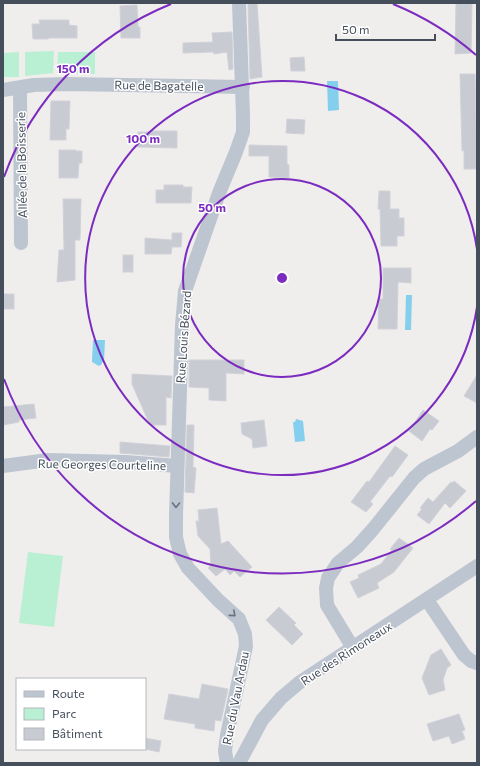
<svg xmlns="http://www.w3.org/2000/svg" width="480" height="766" font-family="Commissioner,sans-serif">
	<rect width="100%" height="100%" fill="#f0eded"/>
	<g fill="#b9f0d3">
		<polygon points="54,51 53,73 25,76 25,52"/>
		<polygon points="19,52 19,77 3,77 3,53"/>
		<polygon points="58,52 95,52 95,74 57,73"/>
		<polygon points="28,552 63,556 54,627 19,623"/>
	</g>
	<g fill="#84cfee">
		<polygon points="327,81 338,81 339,110 328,111"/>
		<polygon points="406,295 412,295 411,330 405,330"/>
		<polygon points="93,340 105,340 104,362 102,362 102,364 99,366 92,362"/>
		<polygon points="296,419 303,421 305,441 295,442 293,422 295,422"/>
	</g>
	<g fill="#c9cbd3" stroke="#d1d2d9">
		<polygon points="248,3 257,3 262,77 250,79"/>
		<polygon points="456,3 472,3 471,53 455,54"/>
		<polygon points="137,5 138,27 140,27 140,38 121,38 120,6"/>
		<polygon points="39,20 69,20 69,25 77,26 77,38 49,38 48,39 33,39 32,24 40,24"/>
		<polygon points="232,32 233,69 229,70 227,52 214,54 213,52 183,53 183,43 213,42 212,33"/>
		<polygon points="304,57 305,71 291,71 290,58"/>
		<polygon points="460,74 475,74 477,169 464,169 464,150 462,151"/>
		<polygon points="51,101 70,101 69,129 66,129 66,140 50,140"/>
		<polygon points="287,119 305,120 304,134 286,133"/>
		<polygon points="149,131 177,131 177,148 137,147 138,132 149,132"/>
		<polygon points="249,145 287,146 287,164 289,165 289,178 269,177 269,156 249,156"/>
		<polygon points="59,150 76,150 76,151 82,151 82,163 79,163 78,178 59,178"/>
		<polygon points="164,185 183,185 183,187 192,187 191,203 156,203 156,190 164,190"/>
		<polygon points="379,191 390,191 390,209 399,209 399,218 404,218 404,236 397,236 397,246 381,246 380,209 378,209"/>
		<polygon points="63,199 81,199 80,240 75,240 75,280 57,282 59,250 64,250"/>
		<polygon points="172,233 182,233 181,247 172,247 171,254 145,254 145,238 172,240"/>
		<rect x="123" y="255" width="10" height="17"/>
		<polygon points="383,268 411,268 411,283 398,282 397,329 378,329 379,299 383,299"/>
		<rect x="3" y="294" width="11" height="15"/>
		<polygon points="189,360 244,360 244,374 226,373 226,401 209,400 209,388 189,387"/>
		<polygon points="132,374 172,376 171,398 166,397 166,425 150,425 132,384"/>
		<polygon points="477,375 477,403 464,396"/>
		<polygon points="34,404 36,418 19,420 19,422 3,425 3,407"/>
		<polygon points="423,410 439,421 432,430 430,429 422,441 409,431"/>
		<polygon points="264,420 267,446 253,448 252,439 242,434 241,423"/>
		<polygon points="187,425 194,425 193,467 196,468 194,493 185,492"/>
		<polygon points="120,442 170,446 169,457 120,453"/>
		<polygon points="395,446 408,455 392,477 390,476 370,502 373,504 366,512 351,502 367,481 369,482"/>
		<polygon points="454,481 466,491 450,508 445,503 429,524 417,515 422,509 420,508 428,498 433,502 451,482 452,483"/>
		<polygon points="217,508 221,544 228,541 252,567 240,577 234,571 230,575 225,569 216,576 208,568 211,565 210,549 198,536 196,521 199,521 198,510"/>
		<polygon points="399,538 413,548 394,572 377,583 379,588 358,598 350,582 359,578 358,575 381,564 392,550 390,549"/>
		<polygon points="279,607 296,623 294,625 303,634 292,645 266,620"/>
		<polygon points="441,649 451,665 447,668 443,680 445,690 429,695 422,678 431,655"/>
		<polygon points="202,684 228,689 221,721 215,720 214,731 195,728 195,724 164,719 169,694 199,699"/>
		<polygon points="459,714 465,730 462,731 465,739 452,744 449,736 433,741 427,724"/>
		<polygon points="145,738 161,741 159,752 145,749"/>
	</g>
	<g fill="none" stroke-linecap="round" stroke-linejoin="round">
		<g stroke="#bdc6d0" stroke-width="14">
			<polyline points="20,88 21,243"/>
			<polyline points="3,90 34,85 67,84 243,87"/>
			<polyline points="3,466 48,460 126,462 177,466"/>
			<polyline points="427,600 464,655 471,661 477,663"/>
			<polyline points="353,648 327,605 326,588 328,578 338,563 357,547 374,528 414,478 424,469 458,451 477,437"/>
			<polyline points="227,763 225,751 227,735 246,646 245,634 239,619 218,600 188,568 180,554 176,537 176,516 182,325 185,291 219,193 236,152 243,132 243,116 239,3"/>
			<polyline points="239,763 262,720 281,698 300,682 477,566"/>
		</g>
	</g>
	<defs><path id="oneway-chevron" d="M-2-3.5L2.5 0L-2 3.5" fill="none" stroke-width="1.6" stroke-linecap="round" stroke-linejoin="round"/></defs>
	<g stroke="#69727e">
		<use href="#oneway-chevron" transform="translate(176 505) rotate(91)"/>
		<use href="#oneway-chevron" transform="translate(233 614) rotate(41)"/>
	</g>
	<g fill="none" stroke="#7b2cbf" stroke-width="2">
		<circle cx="282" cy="278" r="99"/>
		<path d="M477 307A197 197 0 1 1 477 249"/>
		<path d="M476 501A296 296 0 0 1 4 379M4 177A296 296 0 0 1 171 4M393 4A296 296 0 0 1 476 55"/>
	</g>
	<g text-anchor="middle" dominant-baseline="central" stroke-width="3" stroke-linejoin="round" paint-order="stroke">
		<g font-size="12" fill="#454e5b" stroke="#fff">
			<text transform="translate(159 85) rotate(1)">Rue de Bagatelle</text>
			<text transform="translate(21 165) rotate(-91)">Allée de la Boisserie</text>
			<text transform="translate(183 337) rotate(-86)">Rue Louis Bézard</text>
			<text transform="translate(102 464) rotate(1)">Rue Georges Courteline</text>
			<text transform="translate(346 653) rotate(-33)">Rue des Rimoneaux</text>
			<text transform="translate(235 698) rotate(-79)">Rue du Vau Ardau</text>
		</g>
	</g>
	<circle cx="282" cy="278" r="6" fill="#7b2cbf" stroke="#fff" stroke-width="2"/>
	<g font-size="12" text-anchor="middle" font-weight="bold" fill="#7b2cbf" stroke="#fff" stroke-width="3" stroke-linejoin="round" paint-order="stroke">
		<text x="73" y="73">150 m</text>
		<text x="143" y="143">100 m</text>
		<text x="212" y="212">50 m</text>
	</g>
	<rect width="480" height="766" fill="none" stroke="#454e5b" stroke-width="8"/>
	<rect x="16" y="678" width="130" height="72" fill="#ffffff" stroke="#b5b8bd"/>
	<rect x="24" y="691" width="20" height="6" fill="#bdc6d0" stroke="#b5b8bd"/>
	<text x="52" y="698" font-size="12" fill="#454e5b">Route</text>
	<rect x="24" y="708" width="20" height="12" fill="#b9f0d3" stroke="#b5b8bd"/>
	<text x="52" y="718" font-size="12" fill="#454e5b">Parc</text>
	<rect x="24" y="728" width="20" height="12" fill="#c9cbd3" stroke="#b5b8bd"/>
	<text x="52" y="738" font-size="12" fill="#454e5b">Bâtiment</text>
	<path d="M336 34v6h99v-6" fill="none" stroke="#454e5b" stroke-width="2"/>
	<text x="342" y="34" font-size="12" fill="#454e5b" stroke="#ffffff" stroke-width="3" paint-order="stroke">50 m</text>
</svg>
